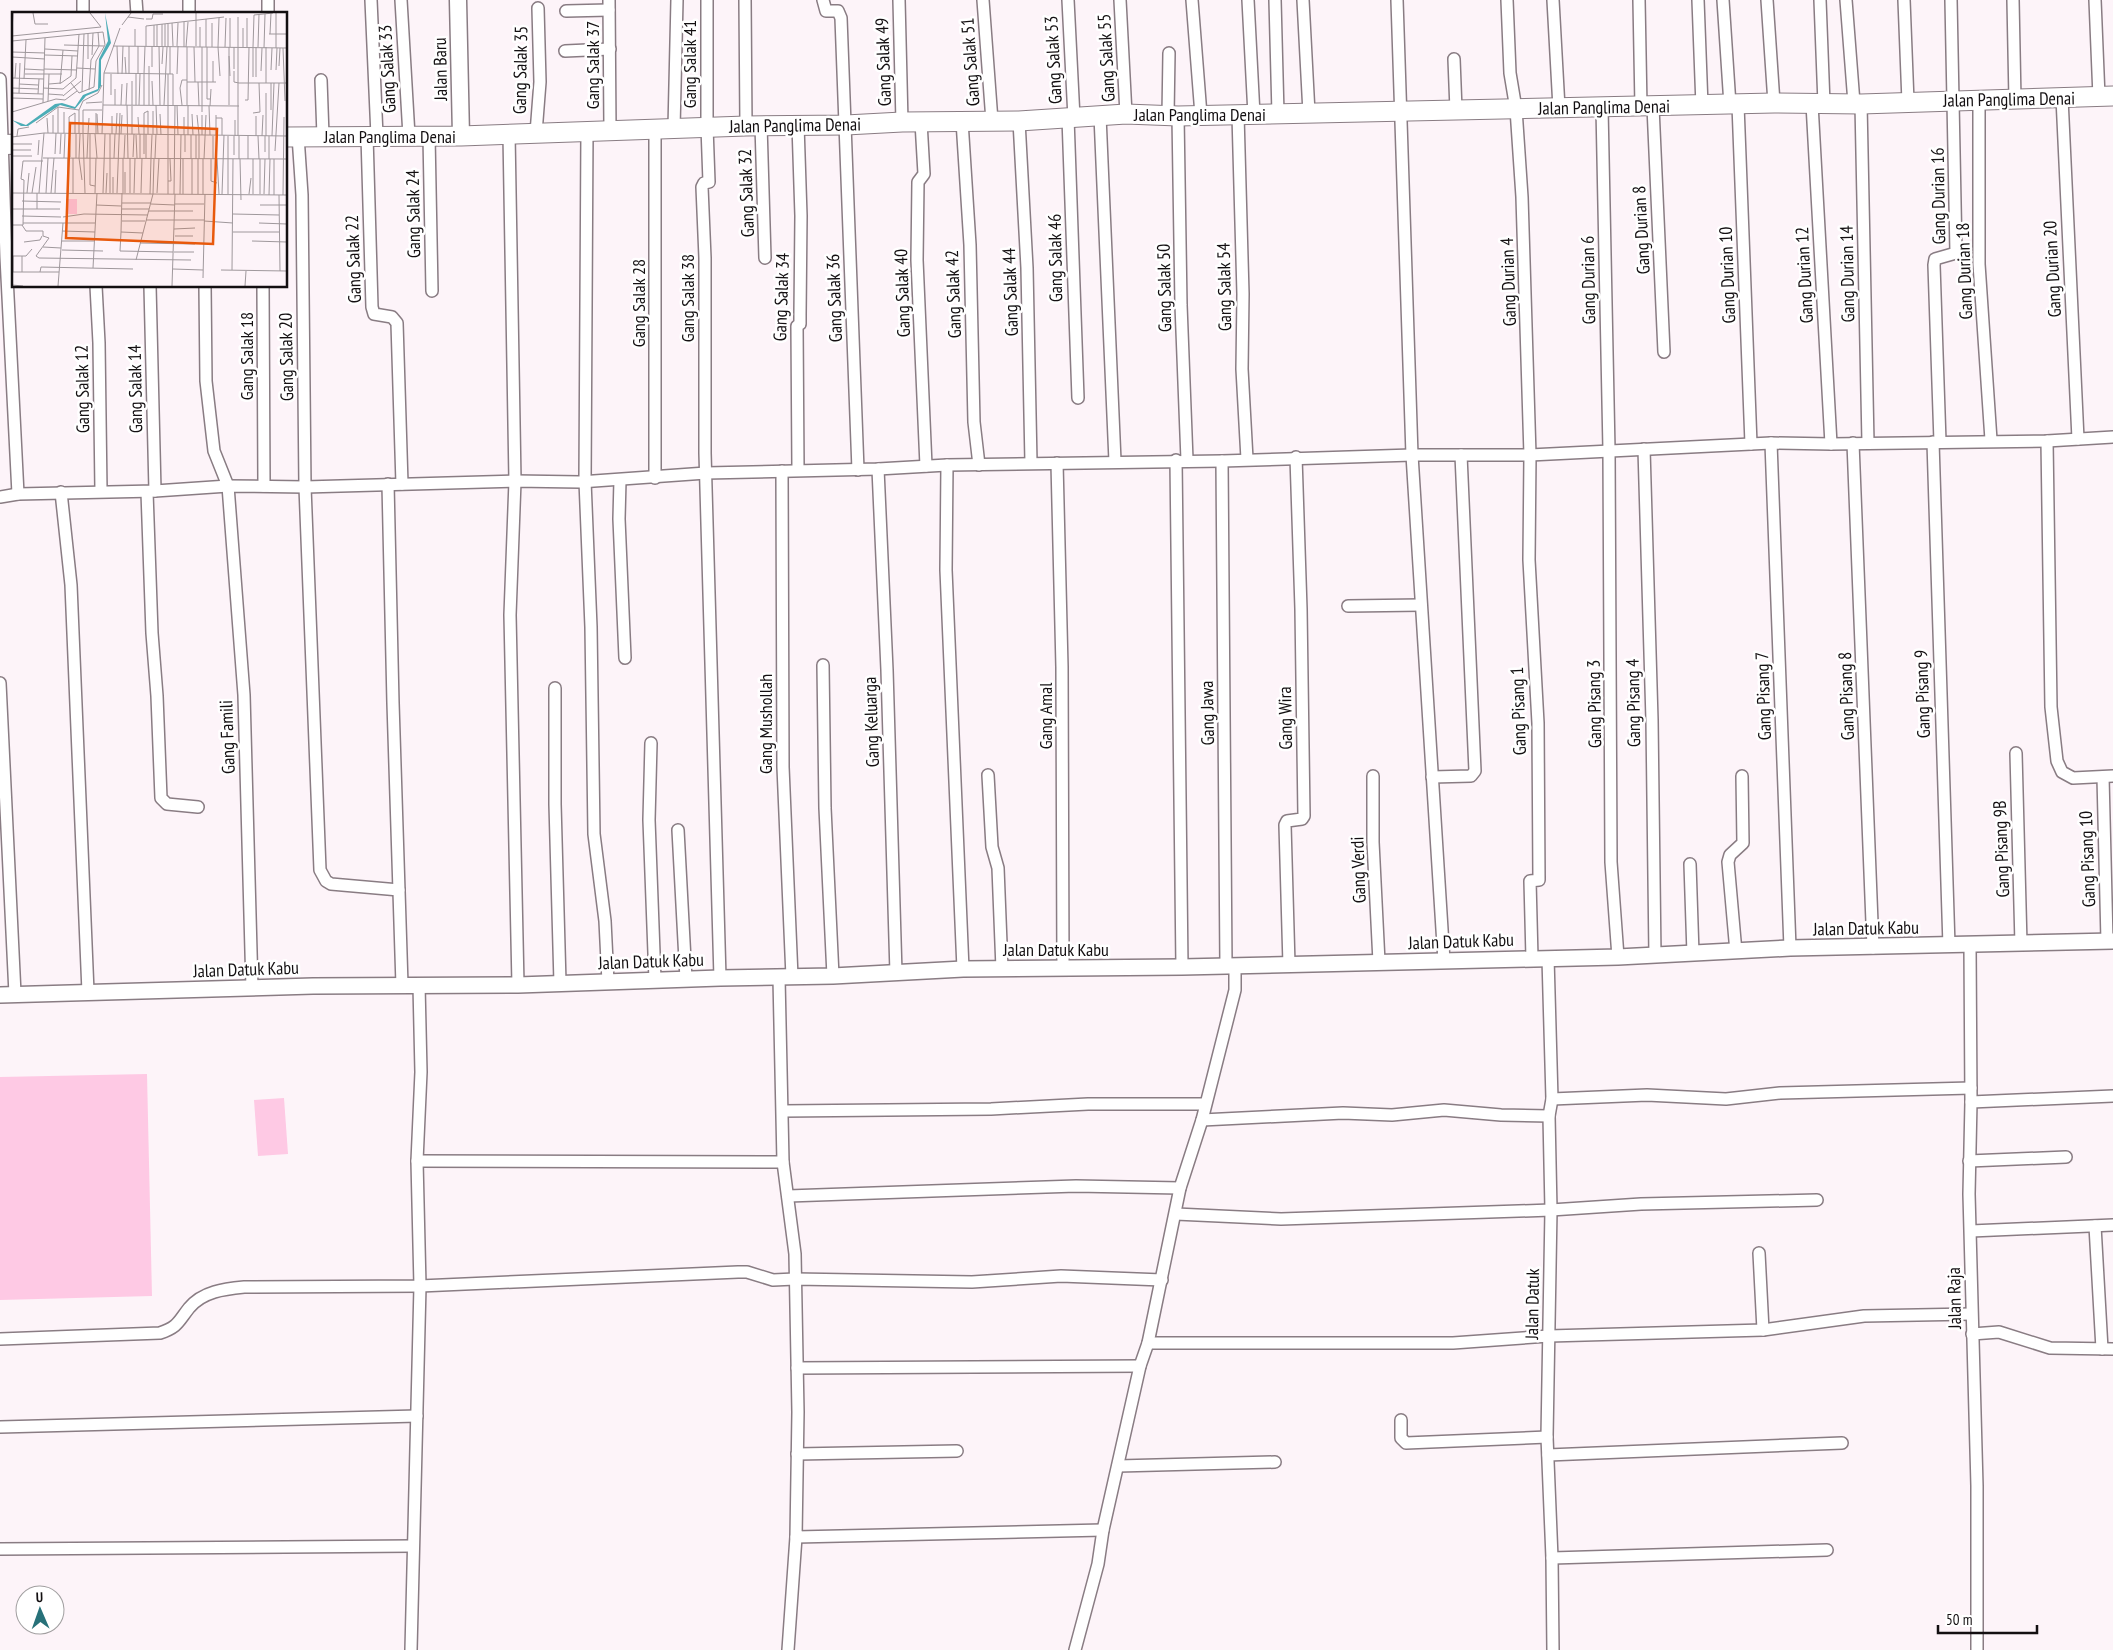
<svg xmlns="http://www.w3.org/2000/svg" width="2113" height="1650" font-family="'PT Sans Narrow',sans-serif">
	<rect width="100%" height="100%" fill="#fdf4f9"/>
	<g fill="#fec9e4">
		<polygon points="147,1074 152,1296 0,1300 0,1077"/>
		<polygon points="284,1098 288,1154 258,1156 254,1100"/>
	</g>
	<g fill="none" stroke-linecap="round" stroke-linejoin="round">
		<g stroke="#897c83" stroke-width="14">
			<g id="minor">
				<polyline points="83,0 83,14"/>
				<polyline points="136,0 137,14"/>
				<polyline points="189,0 189,14"/>
				<polyline points="268,0 268,14"/>
				<polyline points="371,0 377,136"/>
				<polyline points="401,0 409,136"/>
				<polyline points="609,0 610,129"/>
				<polyline points="707,0 707,127 709,182 704,183 702,187 705,258 705,453 720,978"/>
				<polyline points="745,0 746,126"/>
				<polyline points="823,0 826,11 838,11 841,18 858,470"/>
				<polyline points="899,0 902,122"/>
				<polyline points="983,0 992,121"/>
				<polyline points="1068,0 1074,118"/>
				<polyline points="1120,0 1126,114"/>
				<polyline points="1192,0 1201,115"/>
				<polyline points="1248,0 1254,115"/>
				<polyline points="1275,0 1278,114"/>
				<polyline points="1303,0 1309,113"/>
				<polyline points="1397,0 1412,455 1444,961"/>
				<polyline points="1507,0 1510,73 1516,109 1522,197 1530,455 1529,560 1538,723 1539,880 1530,881 1532,958"/>
				<polyline points="1553,0 1559,108"/>
				<polyline points="1639,0 1641,107"/>
				<polyline points="1698,0 1702,106"/>
				<polyline points="1723,0 1730,105"/>
				<polyline points="1767,0 1774,103"/>
				<polyline points="1820,0 1824,104"/>
				<polyline points="1846,0 1854,103"/>
				<polyline points="1904,0 1908,102"/>
				<polyline points="2013,0 2015,100"/>
				<polyline points="2095,0 2099,97"/>
				<polyline points="566,11 609,10"/>
				<polyline points="565,51 610,49"/>
				<polyline points="1454,59 1456,110"/>
				<polyline points="0,79 6,257 18,494"/>
				<polyline points="321,80 323,136"/>
				<polyline points="2062,98 2078,439"/>
				<polyline points="1979,100 1979,264 1991,440"/>
				<polyline points="1812,104 1831,444"/>
				<polyline points="1861,104 1868,443"/>
				<polyline points="1738,105 1751,444"/>
				<polyline points="1653,107 1664,352"/>
				<polyline points="1602,108 1609,450 1611,862 1618,957"/>
				<polyline points="1168,115 1169,53"/>
				<polyline points="1238,115 1243,294 1242,369 1247,459"/>
				<polyline points="1100,116 1115,461"/>
				<polyline points="1178,116 1181,305 1187,460"/>
				<polyline points="1068,118 1078,398"/>
				<polyline points="962,121 970,245 974,422 979,465"/>
				<polyline points="1019,121 1027,268 1031,463"/>
				<polyline points="921,122 924,174 918,182 917,260 926,466"/>
				<polyline points="761,125 765,258"/>
				<polyline points="674,128 677,0"/>
				<polyline points="587,130 585,481 591,627 594,834 605,921 608,982"/>
				<polyline points="536,133 540,82 538,8"/>
				<polyline points="509,134 515,481 510,615 518,985"/>
				<polyline points="298,136 302,195 305,487 320,870 326,881 331,884 399,890"/>
				<polyline points="367,136 372,307 374,314 392,317 397,323 402,484"/>
				<polyline points="429,136 432,291"/>
				<polyline points="96,286 99,343 101,491"/>
				<polyline points="150,286 155,491"/>
				<polyline points="205,286 206,381 214,451 228,486 244,695 252,988"/>
				<polyline points="263,286 264,486"/>
				<polyline points="2047,441 2051,707 2057,761 2062,772 2073,778 2113,776"/>
				<polyline points="1933,442 1949,946"/>
				<polyline points="1940,442 1934,265 1935,259 1956,253 1951,0"/>
				<polyline points="1771,443 1790,948"/>
				<polyline points="1853,443 1873,948"/>
				<polyline points="1644,449 1652,720 1655,956"/>
				<polyline points="1176,460 1182,967"/>
				<polyline points="1222,461 1226,966"/>
				<polyline points="1057,463 1062,667 1063,968"/>
				<polyline points="947,465 946,570 963,969"/>
				<polyline points="878,469 887,670 896,973"/>
				<polyline points="798,470 797,326 800,324 800,315 801,216 798,125"/>
				<polyline points="782,471 783,767 792,977"/>
				<polyline points="655,478 655,128"/>
				<polyline points="620,480 619,519 625,658"/>
				<polyline points="388,484 393,703 402,985"/>
				<polyline points="61,492 71,585 88,992"/>
				<polyline points="147,492 152,633 157,696 161,798 167,804 198,807"/>
				<polyline points="0,497 18,494 155,491 228,486 305,487 515,481 580,482 706,473 878,469 947,465 1222,461 1412,455 1530,455 1771,443 1831,444 2047,441 2113,437"/>
				<polyline points="1348,606 1421,605"/>
				<polyline points="823,665 825,808 833,976"/>
				<polyline points="0,683 15,994"/>
				<polyline points="555,688 555,804 560,983"/>
				<polyline points="651,743 649,820 655,980"/>
				<polyline points="2016,753 2021,944"/>
				<polyline points="988,775 992,847 998,868 1002,969"/>
				<polyline points="1373,776 1373,842 1379,962"/>
				<polyline points="1432,777 1471,776 1475,771 1461,455"/>
				<polyline points="2103,777 2107,941"/>
				<polyline points="678,830 686,979"/>
				<polyline points="1690,864 1693,954"/>
				<polyline points="1970,946 1971,1102 1969,1194 1977,1486 1977,1650"/>
				<polyline points="1736,952 1728,862 1730,855 1743,843 1742,776"/>
				<polyline points="1548,958 1552,1099 1549,1116 1551,1210 1547,1437 1552,1558 1553,1650"/>
				<polyline points="1289,965 1285,825 1287,821 1302,819 1304,816 1301,609 1296,457"/>
				<polyline points="779,978 783,1162 795,1254 798,1412 796,1537 1103,1530"/>
				<polyline points="1552,1099 1647,1095 1726,1099 1780,1093 1971,1088"/>
				<polyline points="1971,1102 2113,1096"/>
				<polyline points="783,1111 991,1109 1088,1104 1205,1104"/>
				<polyline points="1202,1120 1343,1113 1392,1115 1444,1110 1501,1115 1549,1116"/>
				<polyline points="417,1161 783,1162"/>
				<polyline points="1969,1161 2066,1157"/>
				<polyline points="788,1196 1076,1186 1180,1188"/>
				<polyline points="1176,1214 1281,1219 1551,1210 1641,1204 1817,1200"/>
				<polyline points="2095,1226 2102,1349"/>
				<polyline points="1971,1231 2113,1225"/>
				<polyline points="1759,1253 1763,1330"/>
				<polyline points="1972,1334 1999,1332 2050,1348 2113,1349"/>
				<path d="M0,1339L160,1333C178,1327 178,1322 189,1308C203,1291 225,1289 245,1287L420,1286L738,1272H747L773,1280L795,1279L972,1282L1061,1276L1162,1280"/>
				<polyline points="1148,1343 1453,1343 1549,1336 1763,1330 1864,1316 1971,1314"/>
				<polyline points="797,1368 1140,1366"/>
				<polyline points="1401,1420 1401,1438 1406,1443 1547,1437"/>
				<polyline points="0,1427 417,1416"/>
				<polyline points="797,1454 957,1451"/>
				<polyline points="1548,1455 1842,1443"/>
				<polyline points="1118,1466 1275,1462"/>
				<polyline points="0,1549 413,1546"/>
				<polyline points="1552,1558 1827,1550"/>
				<polyline points="411,1650 420,1286 417,1161 421,1072 419,985"/>
				<polyline points="788,1650 796,1537"/>
				<polyline points="1075,1650 1098,1564 1103,1530 1140,1366 1148,1343 1180,1188 1202,1120 1235,990 1235,966"/>
			</g>
		</g>
		<g stroke="#897c83" stroke-width="18">
			<polyline id="tertiary" points="0,995 313,986 518,985 720,978 833,976 963,969 1182,967 1618,957 1790,948 2113,941"/>
		</g>
		<g stroke="#897c83" stroke-width="19">
			<polyline id="secondary" points="458,0 461,136"/>
		</g>
		<g stroke="#897c83" stroke-width="21">
			<g id="primary">
				<polyline points="286,137 461,136 746,126 846,125 902,122 1019,121 1126,114 1178,116 1774,103 1861,104 2113,96"/>
				<polyline points="0,145 14,144"/>
			</g>
		</g>
		<use href="#minor" stroke="#fff" stroke-width="11"/>
		<use href="#tertiary" stroke="#fff" stroke-width="15"/>
		<use href="#secondary" stroke="#fff" stroke-width="16"/>
		<use href="#primary" stroke="#fff" stroke-width="19"/>
	</g>
	<g text-anchor="middle" dominant-baseline="central" stroke-width="5" stroke-linejoin="round" paint-order="stroke">
		<g font-size="18" fill="#130f11" stroke="#fff">
			<text transform="translate(1106 58) rotate(-93)">Gang Salak 55</text>
			<text transform="translate(1053 60) rotate(-93)">Gang Salak 53</text>
			<text transform="translate(883 62) rotate(-92)">Gang Salak 49</text>
			<text transform="translate(970 62) rotate(-94)">Gang Salak 51</text>
			<text transform="translate(689 64) rotate(-90)">Gang Salak 41</text>
			<text transform="translate(592 65) rotate(-90)">Gang Salak 37</text>
			<text transform="translate(387 69) rotate(-93)">Gang Salak 33</text>
			<text transform="translate(440 69) rotate(-91)">Jalan Baru</text>
			<text transform="translate(520 70) rotate(-89)">Gang Salak 35</text>
			<text transform="translate(2009 99) rotate(-1)">Jalan Panglima Denai</text>
			<text transform="translate(1604 107) rotate(-1)">Jalan Panglima Denai</text>
			<text x="1200" y="114">Jalan Panglima Denai</text>
			<text transform="translate(795 125) rotate(-1)">Jalan Panglima Denai</text>
			<text x="390" y="136">Jalan Panglima Denai</text>
			<text transform="translate(746 193) rotate(-92)">Gang Salak 32</text>
			<text transform="translate(1938 196) rotate(-91)">Gang Durian 16</text>
			<text transform="translate(413 214) rotate(-91)">Gang Salak 24</text>
			<text transform="translate(1641 230) rotate(-93)">Gang Durian 8</text>
			<text transform="translate(1055 258) rotate(-91)">Gang Salak 46</text>
			<text transform="translate(353 259) rotate(-92)">Gang Salak 22</text>
			<text transform="translate(2052 269) rotate(-93)">Gang Durian 20</text>
			<text transform="translate(1964 271) rotate(-92)">Gang Durian 18</text>
			<text transform="translate(1847 274) rotate(-91)">Gang Durian 14</text>
			<text transform="translate(1727 275) rotate(-92)">Gang Durian 10</text>
			<text transform="translate(1804 275) rotate(-93)">Gang Durian 12</text>
			<text transform="translate(1588 280) rotate(-91)">Gang Durian 6</text>
			<text transform="translate(1508 282) rotate(-92)">Gang Durian 4</text>
			<text transform="translate(1224 287) rotate(-91)">Gang Salak 54</text>
			<text transform="translate(1164 288) rotate(-91)">Gang Salak 50</text>
			<text transform="translate(1010 292) rotate(-92)">Gang Salak 44</text>
			<text transform="translate(902 293) rotate(-92)">Gang Salak 40</text>
			<text transform="translate(953 294) rotate(-92)">Gang Salak 42</text>
			<text transform="translate(781 297) rotate(-88)">Gang Salak 34</text>
			<text transform="translate(687 298) rotate(-90)">Gang Salak 38</text>
			<text transform="translate(834 298) rotate(-92)">Gang Salak 36</text>
			<text transform="translate(638 303) rotate(-90)">Gang Salak 28</text>
			<text transform="translate(246 356) rotate(-90)">Gang Salak 18</text>
			<text transform="translate(286 357) rotate(-91)">Gang Salak 20</text>
			<text transform="translate(82 389) rotate(-91)">Gang Salak 12</text>
			<text transform="translate(135 389) rotate(-91)">Gang Salak 14</text>
			<text transform="translate(1922 694) rotate(-92)">Gang Pisang 9</text>
			<text transform="translate(1763 696) rotate(-92)">Gang Pisang 7</text>
			<text transform="translate(1846 696) rotate(-92)">Gang Pisang 8</text>
			<text transform="translate(1633 703) rotate(-91)">Gang Pisang 4</text>
			<text transform="translate(1594 704) rotate(-91)">Gang Pisang 3</text>
			<text transform="translate(1518 711) rotate(-92)">Gang Pisang 1</text>
			<text transform="translate(1207 713) rotate(-91)">Gang Jawa</text>
			<text transform="translate(1045 716) rotate(-90)">Gang Amal</text>
			<text transform="translate(1285 718) rotate(-91)">Gang Wira</text>
			<text transform="translate(871 722) rotate(-92)">Gang Keluarga</text>
			<text transform="translate(765 724) rotate(-90)">Gang Mushollah</text>
			<text transform="translate(227 737) rotate(-92)">Gang Famili</text>
			<text transform="translate(2001 849) rotate(-92)">Gang Pisang 9B</text>
			<text transform="translate(2087 859) rotate(-92)">Gang Pisang 10</text>
			<text transform="translate(1358 870) rotate(-92)">Gang Verdi</text>
			<text transform="translate(1866 928) rotate(-1)">Jalan Datuk Kabu</text>
			<text transform="translate(1461 941) rotate(-2)">Jalan Datuk Kabu</text>
			<text x="1056" y="949">Jalan Datuk Kabu</text>
			<text transform="translate(651 961) rotate(-2)">Jalan Datuk Kabu</text>
			<text transform="translate(246 969) rotate(-2)">Jalan Datuk Kabu</text>
			<text transform="translate(1954 1298) rotate(-91)">Jalan Raja</text>
			<text transform="translate(1532 1304) rotate(-89)">Jalan Datuk</text>
		</g>
	</g>
	<g transform="translate(12 12)">
		<rect width="275" height="275" fill="#fdf4f9"/>
		<path d="M54,187H65V202H54Z" fill="#fec9e4"/>
		<path d="M93,1L99,31L89,48V74L86,79L74,84L63,97L48,93L16,114H9L0,108L14,113L43,92L50,91L63,95L71,83L86,77L87,47L96,29Z" fill="#4dadb7"/>
		<path fill="none" stroke="#9f989c" stroke-width="1" d="M21,1L23,12H36M78,1L89,15M184,1V34M116,5L132,7M235,6V35M134,7H140L141,2H151M160,11L161,34M200,11V35M110,13L119,1M142,13V34M145,13V34M231,16V35M123,17V34M0,20L1,1M257,22H275M258,22L259,1M0,24L89,15M0,29L91,20L93,33L84,49L82,75L67,81L59,71M52,33L92,34M101,34L275,36M105,34L106,62M117,34V62M126,34V62M134,34V14L212,5M140,34V55M147,34L148,93M165,34L166,11M150,35V12M153,35V12M156,35V12M172,35V10M174,35L176,10M175,35V70H204M182,35L183,70M188,35V15M190,35V100M194,35V7M195,35V87H198M206,35L208,64M206,35L207,6M213,35L214,6M218,35V6M241,35L242,3L261,1M241,35V65M244,35V65M246,35L247,2M252,36L253,2M264,36V1M271,36L273,89M33,37L66,39M0,40L33,41M33,43L66,44M80,43L81,21M217,44L218,64M0,45L33,47M113,45L114,62M76,47V21M201,49V70M150,52L151,35M137,54V93M267,54L268,36M65,56L83,57M13,57L32,58M32,57L65,58M222,57V35M259,58L260,36M264,58L265,36M222,59V70L227,71M249,59L250,36M92,61L161,62V93M13,62H32M32,62H50M110,62L111,34M132,62L133,34M156,62V182M158,62V35M165,62L166,34M0,66L32,67M3,66L4,51M12,67L14,28M140,69L141,93M175,70V93M186,70L187,94M227,71H275M254,71V35M7,72L26,73M37,72L49,71L59,64L60,44M48,72L51,38M0,76L26,77M31,76L51,77L64,66L67,22M77,78L79,48L87,34L86,20M70,80L72,22M0,81L31,82M7,81L8,51M254,81V124M26,82L27,67M36,82L51,83M99,83V62M51,84L69,69M0,86L31,87M233,88H236L237,35M36,89L37,62M31,91L33,26M74,91L90,90M91,93L227,94M103,93V77M109,93L110,72M114,93L115,71M115,93L116,146M120,93V69M124,93V62M127,93L128,62M132,93V62M144,93L145,122M152,93L155,35M165,93L166,123M170,93L168,76L170,68H175M217,93V35M197,94L198,123M198,94L199,77M259,98V71M136,99V122M141,99V122M0,100L44,87L53,88L65,79M63,101V122M84,101V122M241,101L248,100L247,71M85,102L86,122M148,102L149,123M180,102L181,123M41,103V121M185,103L187,123M126,105L127,122M172,105V123M35,106L36,121M204,106H210V123M24,111L46,95L67,98L71,89L86,81L90,73M46,121V95M52,121V100M67,121V98M71,122L73,181M71,122V98H90M76,122L77,106M78,122V173L83,174M83,122L85,146M90,122L92,61L108,16M100,122V104M104,122L105,101M109,122L110,103M120,122V94M132,122V101L136,99M132,122V142M134,122V146M124,123L125,146M173,123V140M176,123V93M179,123V147M184,123V147M190,123V103M204,123V103M5,124L6,117L17,115M201,124V147M222,124V143M223,124V108M226,124V5M227,124V147M244,124V104M246,124L247,147M250,124L251,103M260,124L262,71M0,125L32,121L275,124M0,132H20M0,138H19M263,139L267,71M253,140V124M43,142L44,121M48,142L49,122M26,143L27,128M0,144H20M58,145L57,105L63,101M121,145L122,122M31,146L275,147M52,146L53,122M56,146V181M61,146V181M64,146V122M67,146L68,122M67,146L70,168M75,146L76,122M102,146L103,122M112,146L113,123M118,146V181M128,146V122M139,146L140,123M143,146L144,122M180,147V182M186,147V182M187,147V123M192,147L194,103M199,147V169L205,171M205,147L207,182M228,147L229,188M236,147V124M257,147V124M9,167L11,149H31M156,169H159L158,147M0,181L275,183M15,181L17,161M20,181L24,155M25,181V197M27,181L32,121M34,181L36,146M39,181L42,146M43,181L44,158M83,181L84,146M91,181L93,122M94,181L95,161M98,181V122M101,181V165M105,181L108,101M110,181L109,220L131,221M111,181V146M113,181V160M122,181L123,146M129,181L130,146M145,181L147,146M138,182L139,146M141,182L142,147M162,182L163,93M168,182L169,123M171,182V147M191,182V147M210,182L212,123M216,182V124M237,182L239,166M241,182V147M248,182V147M252,182L253,147M257,183L258,147M262,183V147M267,183L268,259M271,183L272,105M10,189L49,190M110,191H139M139,192L163,193M163,192H192M84,193L109,194M248,193H275M0,197H48M110,197H137M137,199H181M221,202L267,203M10,204L49,205M51,205L72,202L136,203M134,208H192M110,209H133M192,209L221,211M11,211H83M247,211L275,212M0,213H11L12,168L9,167M10,213L14,219H31V224L37,226L24,244L27,246L179,248M162,217L183,216M50,219L83,220M109,220L108,239L161,240M221,220H267M163,224H181M50,229H82M240,229L275,230M12,230L28,228L30,224M128,231L183,232M31,235L49,236M50,238L91,239M162,240H182M0,244H14L20,237M1,244V260M124,248L141,182M81,256L85,181M161,257L191,258M209,258L275,259M220,258L221,147M0,260H47M0,260V273L11,274M10,260V244M28,260L29,255L121,257M191,266L193,182M46,274L51,211M160,274L163,182M233,274L234,259"/>
		<path fill="#e8590c" fill-opacity="0.15" stroke="#e8590c" stroke-width="2.5" d="M58,111L205,117L201,232L54,226Z"/>
		<rect width="275" height="275" fill="none" stroke="#130f11" stroke-width="2.5"/>
	</g>
	<g transform="translate(40 1610) rotate(358)"><circle r="24" fill="#ffffff" stroke="#a19fa0"/>
	<path d="M0-4L9 19L0 12L-9 19Z" fill="#277179"/>
	<text y="-8" font-size="14" font-weight="bold" text-anchor="middle" fill="#130f11">U</text>
	</g>
	<path d="M1938 1625v8h99v-8" fill="none" stroke="#130f11" stroke-width="2.5"/>
	<text x="1946" y="1625" font-size="15" fill="#130f11" stroke="#ffffff" stroke-width="4" paint-order="stroke">50 m</text>
</svg>
